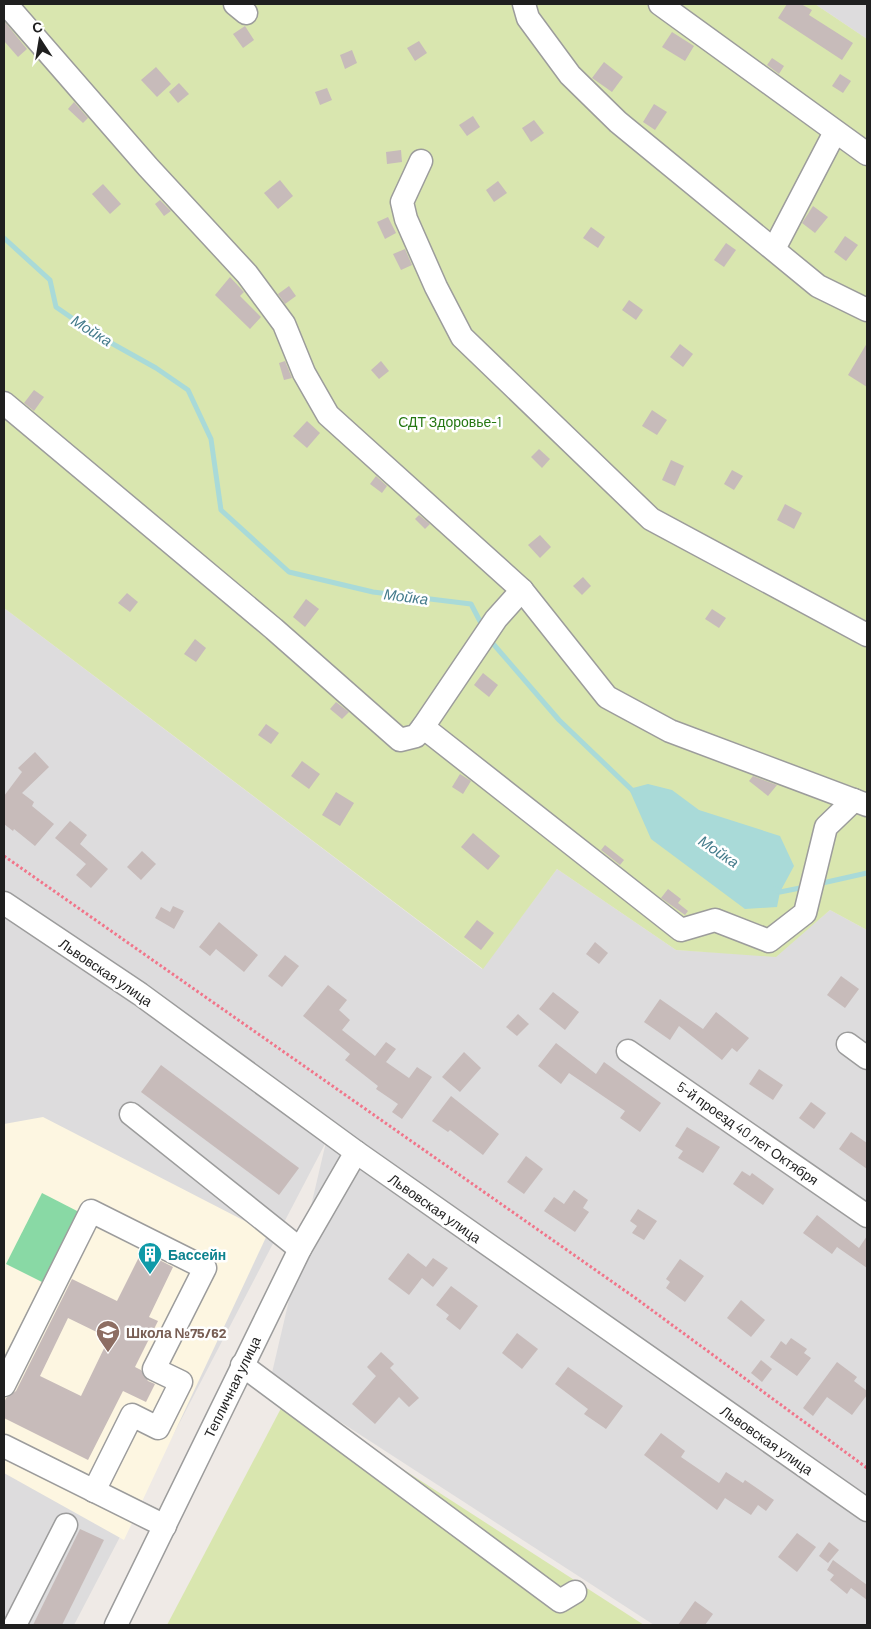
<svg xmlns="http://www.w3.org/2000/svg" width="871" height="1629" font-family="Barlow,sans-serif">
	<rect width="100%" height="100%" fill="#efeae6"/>
	<g fill="#dddcdd">
		<polygon points="815,4 867,4 867,39"/>
		<polygon points="4,608 482,969 557,869 676,950 776,956 830,910 867,930 867,1625 654,1625 271,1377 326,1142 74,1625 4,1625"/>
	</g>
	<polygon fill="#fdf6e1" points="43,1117 268,1233 124,1540 4,1473 4,1124"/>
	<g fill="#d9e6af">
		<polygon points="4,4 815,4 867,39 867,930 830,910 776,957 676,950 557,869 483,969 4,608"/>
		<polygon points="288,1395 644,1625 167,1625"/>
	</g>
	<polygon fill="#89d9a5" points="42,1193 81,1213 46,1284 6,1264"/>
	<polygon fill="#a9dad8" points="648,784 672,790 699,810 780,836 794,866 780,892 777,907 745,909 651,839 629,789"/>
	<g fill="none" stroke-linecap="round" stroke-linejoin="round">
		<g stroke="#a9dad8" stroke-width="5">
			<polyline points="4,238 50,280 56,307 95,334 156,368 188,390 211,439 221,510 289,572 373,592 471,604 483,627"/>
			<polyline points="489,639 559,720 634,792"/>
			<polyline points="818,884 867,873"/>
			<polyline points="775,889 780,892 805,887"/>
		</g>
	</g>
	<g fill="#c7bbba" fill-rule="evenodd">
		<polygon points="787,4 801,4 812,10 809,15 853,43 842,60 778,18"/>
		<polygon points="4,21 27,49 18,57 4,41"/>
		<polygon points="245,26 254,40 243,48 233,34"/>
		<polygon points="672,32 694,46 685,61 662,47"/>
		<polygon points="419,41 427,53 415,61 407,48"/>
		<polygon points="352,50 357,63 345,69 340,55"/>
		<polygon points="772,58 784,66 779,74 767,65"/>
		<polygon points="604,62 623,77 612,92 592,78"/>
		<polygon points="156,67 171,84 157,97 141,80"/>
		<polygon points="840,74 851,81 843,93 832,86"/>
		<polygon points="179,83 189,94 178,103 169,92"/>
		<polygon points="327,88 332,100 320,105 315,92"/>
		<polygon points="74,102 88,118 83,123 68,109"/>
		<polygon points="654,104 667,112 655,130 643,122"/>
		<polygon points="473,116 480,127 467,136 459,125"/>
		<polygon points="534,120 544,133 531,142 522,128"/>
		<polygon points="401,150 402,162 387,164 386,152"/>
		<polygon points="280,180 293,196 278,209 264,193"/>
		<polygon points="498,181 507,193 494,202 486,190"/>
		<polygon points="103,184 121,204 110,214 92,194"/>
		<polygon points="160,200 171,211 164,216 155,204"/>
		<polygon points="813,206 828,217 815,233 802,223"/>
		<polygon points="388,217 396,233 385,239 377,222"/>
		<polygon points="591,227 605,237 598,248 583,238"/>
		<polygon points="845,236 858,245 846,261 834,252"/>
		<polygon points="726,243 736,250 724,267 714,260"/>
		<polygon points="405,249 412,265 401,270 393,254"/>
		<polygon points="230,277 244,292 240,296 261,317 250,329 215,295"/>
		<polygon points="289,286 296,296 285,304 278,294"/>
		<polygon points="629,300 643,310 636,320 622,310"/>
		<polygon points="867,343 867,387 848,375"/>
		<polygon points="680,344 693,354 683,367 670,357"/>
		<polygon points="285,361 292,378 284,380 279,363"/>
		<polygon points="381,361 389,371 379,379 371,370"/>
		<polygon points="34,390 44,397 34,411 24,403"/>
		<polygon points="652,410 667,420 657,435 642,426"/>
		<polygon points="307,421 320,433 307,448 293,436"/>
		<polygon points="539,449 550,459 542,468 531,457"/>
		<polygon points="671,460 684,466 675,486 662,480"/>
		<polygon points="732,470 743,476 734,490 724,484"/>
		<polygon points="376,476 387,486 382,493 370,484"/>
		<polygon points="785,504 802,513 794,529 777,520"/>
		<polygon points="419,515 430,524 425,529 415,519"/>
		<polygon points="540,535 551,547 540,558 528,545"/>
		<polygon points="583,577 591,586 582,595 573,586"/>
		<polygon points="127,593 138,602 130,612 118,603"/>
		<polygon points="306,599 319,609 305,627 293,617"/>
		<polygon points="712,609 726,618 719,628 705,619"/>
		<polygon points="195,639 206,648 196,662 184,654"/>
		<polygon points="483,673 498,685 489,697 474,685"/>
		<polygon points="336,702 349,712 342,719 330,709"/>
		<polygon points="266,724 279,733 271,744 258,735"/>
		<polygon points="35,752 49,767 22,793 34,802 32,806 54,824 35,846 14,829 13,831 4,824 4,796 22,772 18,768"/>
		<polygon points="302,761 320,774 309,789 291,776"/>
		<polygon points="460,774 471,781 463,794 452,787"/>
		<polygon points="753,776 777,785 768,796 749,781"/>
		<polygon points="336,792 354,803 340,826 322,815"/>
		<polygon points="70,821 87,835 80,844 108,869 91,888 76,875 86,864 55,838"/>
		<polygon points="473,833 500,856 488,870 461,847"/>
		<polygon points="605,845 624,860 620,865 601,850"/>
		<polygon points="142,851 156,864 141,880 127,867"/>
		<polygon points="668,889 681,899 678,903 688,911 685,915 661,898"/>
		<polygon points="173,906 184,911 174,929 155,918 161,907 170,912"/>
		<polygon points="477,920 494,933 481,950 464,937"/>
		<polygon points="219,922 258,955 244,972 216,949 210,956 199,947"/>
		<polygon points="595,942 608,953 599,964 586,954"/>
		<polygon points="285,955 299,966 282,987 268,976"/>
		<polygon points="841,976 859,989 845,1008 827,995"/>
		<polygon points="328,985 347,1000 339,1010 350,1020 342,1030 375,1056 386,1042 396,1049 386,1062 409,1078 417,1067 432,1077 402,1119 392,1112 398,1104 376,1089 378,1086 345,1060 350,1054 303,1016"/>
		<polygon points="553,992 579,1012 565,1030 539,1009"/>
		<polygon points="660,999 703,1029 716,1012 749,1038 737,1052 732,1048 722,1060 679,1026 670,1040 644,1022"/>
		<polygon points="518,1014 529,1024 517,1036 506,1027"/>
		<polygon points="556,1043 596,1074 604,1062 661,1103 640,1132 620,1118 625,1111 569,1073 561,1084 538,1066"/>
		<polygon points="464,1052 481,1068 460,1092 442,1077"/>
		<polygon points="161,1065 299,1168 279,1195 141,1092"/>
		<polygon points="759,1069 783,1085 773,1100 749,1084"/>
		<polygon points="451,1096 499,1134 483,1155 450,1130 448,1132 432,1121"/>
		<polygon points="811,1102 826,1113 814,1129 799,1118"/>
		<polygon points="687,1127 720,1147 703,1173 678,1158 683,1151 675,1146"/>
		<polygon points="851,1132 867,1143 867,1169 839,1149"/>
		<polygon points="526,1156 543,1169 524,1194 507,1182"/>
		<polygon points="742,1171 750,1176 752,1173 774,1189 763,1205 733,1184"/>
		<polygon points="574,1190 588,1200 583,1208 589,1212 575,1232 544,1211 554,1197 564,1204"/>
		<polygon points="638,1209 657,1221 644,1240 632,1233 637,1226 630,1221"/>
		<polygon points="817,1215 859,1248 867,1236 867,1268 837,1247 832,1254 803,1233"/>
		<path d="M142,1251L173,1267L149,1317L158,1321L135,1367L141,1370L148,1381L155,1384L146,1402L123,1391L88,1460L4,1418V1403L6,1398L16,1391L72,1279L117,1301ZM68,1318L109,1338L81,1396L40,1376Z"/>
		<polygon points="408,1253 426,1267 433,1258 448,1268 433,1287 422,1278 409,1295 388,1279"/>
		<polygon points="680,1259 704,1276 685,1302 666,1288 670,1282 666,1279"/>
		<polygon points="451,1286 478,1306 460,1330 446,1319 449,1315 436,1305"/>
		<polygon points="741,1300 765,1320 751,1337 727,1318"/>
		<polygon points="517,1333 538,1349 522,1369 502,1353"/>
		<polygon points="791,1338 807,1349 804,1353 811,1358 797,1376 770,1357 781,1341 786,1345"/>
		<polygon points="381,1352 394,1364 390,1368 419,1398 409,1407 399,1397 375,1424 352,1404 376,1376 367,1367"/>
		<polygon points="761,1360 772,1369 762,1382 751,1373"/>
		<polygon points="837,1362 857,1377 854,1381 867,1391 867,1395 852,1415 827,1397 813,1416 803,1408"/>
		<polygon points="568,1367 623,1406 606,1429 584,1414 588,1409 555,1384"/>
		<polygon points="661,1433 685,1451 681,1457 719,1483 726,1472 743,1483 745,1480 774,1500 766,1511 758,1505 751,1515 725,1498 717,1510 644,1455"/>
		<polygon points="80,1529 104,1540 62,1625 33,1625"/>
		<polygon points="797,1533 816,1547 797,1572 778,1557"/>
		<polygon points="829,1542 839,1550 828,1563 819,1556"/>
		<polygon points="833,1560 867,1585 867,1600 851,1588 847,1594 830,1580 834,1575 827,1570"/>
		<polygon points="695,1601 713,1614 705,1625 678,1625"/>
	</g>
	<g fill="none" stroke-linecap="round" stroke-linejoin="round">
		<g stroke="#9c9c9c" stroke-width="25">
			<g id="minor">
				<polyline points="6,4 148,167 247,274 284,324 304,373 328,415 522,590 607,697 670,731 867,805"/>
				<polyline points="235,4 246,13"/>
				<polyline points="524,4 528,18 570,75 618,122 818,286 867,310"/>
				<polyline points="660,4 867,154"/>
				<polyline points="421,161 402,202 406,219 436,287 462,337 651,519 867,635"/>
				<polyline points="774,249 835,132"/>
				<polyline points="4,403 274,629 400,740 416,736 423,727"/>
				<polyline points="522,590 496,619 423,727 681,930 715,920 769,941 805,913 826,827 854,800"/>
				<polyline points="4,903 140,994 356,1152 867,1510"/>
				<polyline points="848,1044 867,1058"/>
				<polyline points="628,1051 867,1216"/>
				<polyline points="131,1114 300,1249"/>
				<polyline points="242,1365 560,1601 575,1592"/>
				<polyline points="4,1385 91,1211 205,1268 154,1369 181,1382 158,1428 132,1415 94,1491"/>
				<polyline points="4,1446 165,1526"/>
				<polyline points="15,1625 66,1525"/>
				<polyline points="116,1625 300,1249 356,1152"/>
			</g>
		</g>
		<polyline stroke="#f1758a" stroke-width="3" stroke-dasharray="2.5 2.5" stroke-linecap="butt" points="4,856 634,1297 867,1468"/>
		<use href="#minor" stroke="#fff" stroke-width="22"/>
	</g>
	<defs>
		<g id="building-pin" transform="scale(1.25)"><path d="M0 17L-7.5 6A9.5 9.5 0 1 1 7.5 6Z" fill="#0f9aa8" stroke="#fff"/><path d="M-4-6H4V6H1V3H-1V6H-4ZM-2.5-4.3h1.7v1.8h-1.7ZM.8-4.3h1.7v1.8H.8ZM-2.5-1h1.7V.8h-1.7ZM.8-1h1.7V.8H.8Z" fill="#fff"/></g>
		<g id="school-pin" transform="scale(1.25)"><path d="M0 17L-7.5 6A9.5 9.5 0 1 1 7.5 6Z" fill="#8d6e63" stroke="#fff"/><path d="M0-5L7-2L0 1L-7-2ZM-4 1L0 2.5L4 1V4Q0 6-4 4Z" fill="#fff"/></g>
	</defs>
	<g fill-rule="evenodd">
		<use href="#building-pin" x="150" y="1254"/>
		<use href="#school-pin" x="108" y="1332"/>
	</g>
	<g text-anchor="middle" dominant-baseline="central" stroke-width="5" stroke-linejoin="round" paint-order="stroke">
		<g font-size="14" fill="#267813" stroke="#fff">
			<text x="450" y="421">СДТ Здоровье-1</text>
		</g>
		<g font-size="14" fill="#1f1f1f" stroke="#fff">
			<text transform="translate(106 972) rotate(34)">Львовская улица</text>
			<text transform="translate(748 1133) rotate(35)">5-й проезд 40 лет Октября</text>
			<text transform="translate(435 1208) rotate(35)">Львовская улица</text>
			<text transform="translate(232 1387) rotate(-64)">Тепличная улица</text>
			<text transform="translate(767 1440) rotate(35)">Львовская улица</text>
		</g>
		<g font-size="14" font-weight="bold" fill="#0d838f" stroke="#fff" text-anchor="start">
			<text x="168" y="1254">Бассейн</text>
		</g>
		<g font-size="14" font-weight="bold" fill="#785e54" stroke="#fff" text-anchor="start">
			<text x="126" y="1332">Школа №75/62</text>
		</g>
		<g font-size="15" font-style="italic" fill="#447b8b" stroke="#fff">
			<text transform="translate(92 330) rotate(32)">Мойка</text>
			<text transform="translate(406 596) rotate(7)">Мойка</text>
			<text transform="translate(719 851) rotate(34)">Мойка</text>
		</g>
	</g>
	<rect width="871" height="1629" fill="none" stroke="#1f1f1f" stroke-width="10"/>
	<g transform="translate(40 40) rotate(348)" stroke="#ffffff" stroke-width="4" paint-order="stroke">
	<path d="M0-4L9 19L0 12L-9 19Z" fill="#1f1f1f"/>
	<text y="-8" font-size="14" font-weight="bold" text-anchor="middle" fill="#1f1f1f">С</text>
	</g>
</svg>
